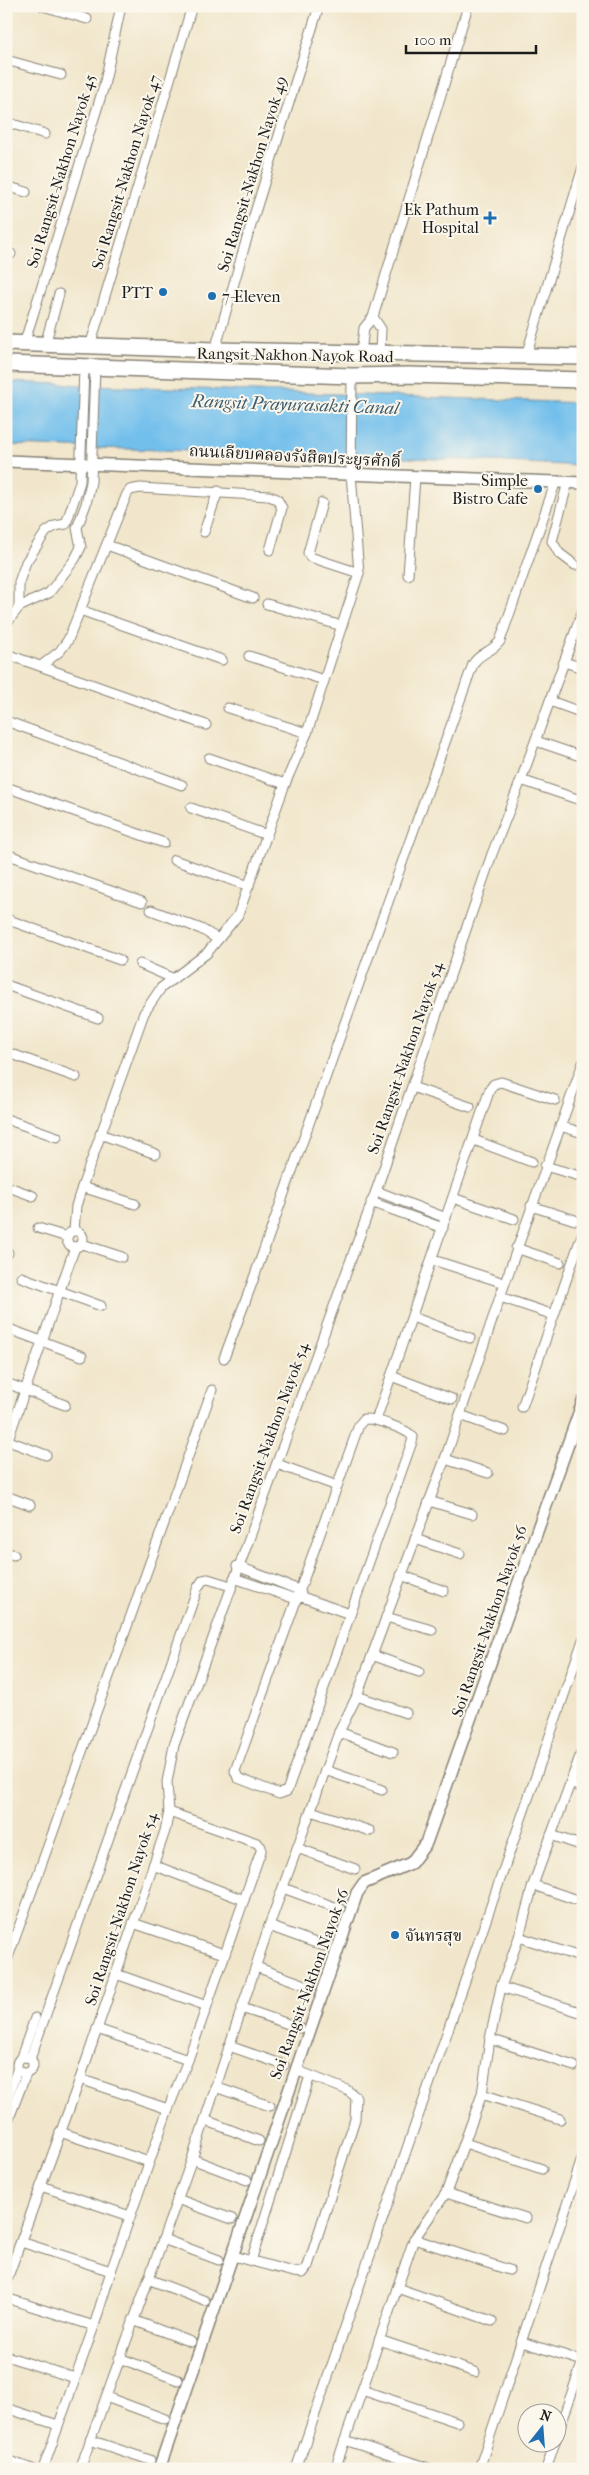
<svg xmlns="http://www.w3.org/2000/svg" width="589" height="2475" font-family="'IM FELL French Canon','Noto Serif Thai',serif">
	<rect width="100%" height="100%" fill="#fbf7ec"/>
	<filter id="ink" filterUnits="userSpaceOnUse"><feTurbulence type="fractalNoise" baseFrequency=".02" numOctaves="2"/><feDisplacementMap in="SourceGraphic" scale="10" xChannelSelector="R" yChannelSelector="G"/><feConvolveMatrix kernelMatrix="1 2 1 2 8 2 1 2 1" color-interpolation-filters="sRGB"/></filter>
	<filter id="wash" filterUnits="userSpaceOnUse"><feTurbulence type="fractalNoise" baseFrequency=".0096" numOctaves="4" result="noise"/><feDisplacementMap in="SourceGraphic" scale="20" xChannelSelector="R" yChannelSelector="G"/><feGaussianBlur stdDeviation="1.12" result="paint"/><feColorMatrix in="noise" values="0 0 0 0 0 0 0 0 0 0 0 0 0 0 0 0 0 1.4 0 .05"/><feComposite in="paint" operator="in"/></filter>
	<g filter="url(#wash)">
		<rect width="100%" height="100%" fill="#f1e6cb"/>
		<polygon fill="#72bfec" stroke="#476e84" points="6,382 583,403 583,466 468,460 6,445"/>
	</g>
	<g filter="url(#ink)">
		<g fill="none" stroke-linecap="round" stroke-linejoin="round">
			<g stroke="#868174" stroke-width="11">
				<g id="minor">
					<polyline points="43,6 87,19"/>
					<polyline points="6,60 61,75"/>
					<polyline points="6,122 45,134"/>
					<polyline points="6,186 26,192"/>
					<polyline points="6,253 11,254"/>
					<polyline points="373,317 381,329 380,353"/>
					<polyline points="24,344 104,86 121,6"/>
					<polyline points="45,345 59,294"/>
					<polyline points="90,346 192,6"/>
					<polyline points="215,350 244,248 319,6"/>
					<polyline points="361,353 364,328 373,317 468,6"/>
					<polyline points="526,356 583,167"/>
					<polyline points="568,482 552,541 559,553 575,565"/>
					<polyline points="322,503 308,553 310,557 359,573"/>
					<polyline points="204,532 218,491"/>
					<polyline points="107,545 253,598"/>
					<polyline points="408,575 415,477"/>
					<polyline points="267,604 342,626"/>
					<polyline points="19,607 19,582 26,562 46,532 55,526 66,524 80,482 84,367"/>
					<polyline points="80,610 222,660"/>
					<polyline points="6,624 19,607 49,593 75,559 81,547 77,528 86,504 91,482 95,367"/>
					<polyline points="6,654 206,725"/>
					<polyline points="249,656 324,680"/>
					<polyline points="564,662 583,668"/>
					<polyline points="41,666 60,651 68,640 127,494 130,490 140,488 269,496 277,499 282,508 270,550"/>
					<polyline points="550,701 583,713"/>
					<polyline points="228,708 307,733"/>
					<polyline points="6,721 182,785"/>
					<polyline points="536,741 583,757"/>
					<polyline points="209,758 285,784"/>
					<polyline points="521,780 583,801"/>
					<polyline points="6,787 164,843"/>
					<polyline points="191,808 267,835"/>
					<polyline points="6,854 142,902"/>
					<polyline points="174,860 249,886"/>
					<polyline points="151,910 201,929 218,939"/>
					<polyline points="6,919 120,960"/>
					<polyline points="140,964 172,978"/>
					<polyline points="6,985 98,1018"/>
					<polyline points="6,1052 76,1077"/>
					<polyline points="412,1087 470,1107"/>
					<polyline points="6,1119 57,1137"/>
					<polyline points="560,1126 583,1133"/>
					<polyline points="100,1134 156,1154"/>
					<polyline points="474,1140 532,1162"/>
					<polyline points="545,1166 583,1177"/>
					<polyline points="6,1186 33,1196"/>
					<polyline points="82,1187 135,1204"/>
					<polyline points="376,1191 446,1218"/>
					<polyline points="453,1198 514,1219"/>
					<polyline points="371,1202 443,1228"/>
					<polyline points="531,1206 575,1220"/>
					<polyline points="38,1228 67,1237"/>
					<polyline points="74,1230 76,1206 82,1187 144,1013 161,988 207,953 238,915 285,784 307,733 359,573 351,474 352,376"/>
					<circle cx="75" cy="1239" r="8"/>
					<polyline points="82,1244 122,1257"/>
					<polyline points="516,1248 560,1263"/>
					<polyline points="6,1252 8,1253"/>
					<polyline points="433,1260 498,1281"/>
					<polyline points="21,1277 101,1306"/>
					<polyline points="500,1297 583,1063"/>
					<polyline points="412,1317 470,1338"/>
					<polyline points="6,1328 82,1356"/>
					<path d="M224,1358L251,1286L473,664C480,652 493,652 500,641L556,481"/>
					<polyline points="391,1376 452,1399"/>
					<polyline points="6,1383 65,1405"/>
					<polyline points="522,1407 554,1315"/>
					<polyline points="460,1415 505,1431"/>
					<path d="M364,1419C374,1418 407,1429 413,1437L412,1442L287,1791L279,1794L238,1778L235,1771L359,1425Z"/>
					<polyline points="376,1420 490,1089 494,1084 501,1082 555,1100"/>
					<polyline points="6,1440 46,1455"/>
					<polyline points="6,1445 75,1247"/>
					<polyline points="445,1459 488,1473"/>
					<polyline points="277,1464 337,1486"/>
					<polyline points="6,1496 30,1505"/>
					<polyline points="429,1501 472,1514"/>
					<polyline points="415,1539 460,1554"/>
					<polyline points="6,1552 14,1555"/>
					<polyline points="237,1566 299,1590 301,1594"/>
					<polyline points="401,1575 444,1591"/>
					<polyline points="234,1578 296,1599 302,1597 350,1614"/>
					<polyline points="386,1617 432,1630"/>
					<polyline points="372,1655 419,1672"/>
					<polyline points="357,1696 406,1713"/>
					<polyline points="339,1732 393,1752"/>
					<polyline points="325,1770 382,1790"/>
					<polyline points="570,1783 583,1788"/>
					<polyline points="311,1811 370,1831"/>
					<polyline points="551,1835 583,1846"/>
					<polyline points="297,1848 355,1869"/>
					<polyline points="153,1865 244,1900"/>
					<polyline points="533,1885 583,1902"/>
					<polyline points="283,1888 340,1909"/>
					<polyline points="133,1923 224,1954"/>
					<polyline points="269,1926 324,1946"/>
					<polyline points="519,1937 583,1958"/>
					<polyline points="6,1963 212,1390"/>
					<polyline points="256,1967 311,1987"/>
					<polyline points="116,1974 207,2006"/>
					<polyline points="501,1987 583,2013"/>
					<polyline points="242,2008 300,2028"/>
					<polyline points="97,2029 188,2060"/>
					<polyline points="490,2039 574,2066"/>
					<polyline points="229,2046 284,2065"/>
					<circle cx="25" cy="2065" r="8"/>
					<polyline points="21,2057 35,2018"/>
					<polyline points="30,2059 198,1587 203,1580 208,1579 231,1586"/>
					<polyline points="80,2079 168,2109"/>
					<polyline points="215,2087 270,2106"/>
					<polyline points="482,2094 560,2119"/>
					<polyline points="6,2102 17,2070"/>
					<polyline points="205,2120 259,2141"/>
					<polyline points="6,2126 26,2074"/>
					<polyline points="60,2132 149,2162"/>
					<polyline points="465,2143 542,2169"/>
					<polyline points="192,2159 247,2180"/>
					<polyline points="41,2186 130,2216"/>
					<polyline points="446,2193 526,2218"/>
					<polyline points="177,2199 232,2219"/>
					<polyline points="163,2239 219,2260"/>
					<polyline points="414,2239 509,2270"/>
					<polyline points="21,2242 111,2271"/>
					<polyline points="233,2256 293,2272 303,2273 308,2266 355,2119 356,2097 347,2090 296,2070"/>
					<polyline points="251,2261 310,2076"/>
					<polyline points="148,2279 205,2301"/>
					<polyline points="6,2282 80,2079 165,1831 169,1812 167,1782 174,1745 376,1191 492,854 521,780 583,610"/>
					<polyline points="397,2288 492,2321"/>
					<polyline points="6,2298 94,2326"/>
					<polyline points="133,2320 191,2342"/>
					<polyline points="379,2340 475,2372"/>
					<polyline points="522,2342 583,2361"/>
					<polyline points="6,2356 75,2378"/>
					<polyline points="119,2358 178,2380"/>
					<polyline points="362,2390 457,2422"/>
					<polyline points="106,2397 165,2419"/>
					<polyline points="6,2408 58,2425"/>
					<polyline points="556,2438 583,2361"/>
					<polyline points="90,2440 150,2460"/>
					<polyline points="345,2440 431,2469"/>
					<polyline points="6,2460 32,2469"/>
					<polyline points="43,2469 94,2326 111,2271 168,2109 188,2060 261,1851 261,1847 257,1843 169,1812"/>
					<polyline points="80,2469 192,2159 269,1926 339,1732 357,1696 445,1459 500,1297 554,1315 583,1232"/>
					<polyline points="296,2469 583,1640"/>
					<polyline points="335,2469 414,2239 446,2193 482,2094 490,2039 501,1987 519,1937 533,1885 583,1748"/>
					<polyline points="479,2469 583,2156"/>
					<polyline points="546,2469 555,2442"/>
				</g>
			</g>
			<g stroke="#868174" stroke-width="14">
				<g id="tertiary">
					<polyline points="6,461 583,483"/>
					<polyline points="159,2469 357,1893 364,1883 411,1863 426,1843 583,1402"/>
				</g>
			</g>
			<g stroke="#868174" stroke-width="18">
				<g id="primary">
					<polyline points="6,343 215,350 583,357"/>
					<polyline points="6,364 352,376 408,375 583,380"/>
				</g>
			</g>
			<use href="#minor" stroke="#fff" stroke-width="9"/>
			<use href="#tertiary" stroke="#fff" stroke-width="11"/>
			<use href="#primary" stroke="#fff" stroke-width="15"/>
		</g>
	</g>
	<g fill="#1f6fb2" stroke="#fbf7ec" stroke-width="2">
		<path d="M487.5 210.5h5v5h5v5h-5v5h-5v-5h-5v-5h5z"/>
		<circle cx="163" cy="292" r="5"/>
		<circle cx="212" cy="296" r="5"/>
		<circle cx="538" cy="489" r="5"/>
		<circle cx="395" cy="1935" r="5"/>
	</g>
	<g text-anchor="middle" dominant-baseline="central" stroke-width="4" stroke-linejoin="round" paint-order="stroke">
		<g font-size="16" fill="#1c1c1c" stroke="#fbf7ec">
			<text transform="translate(61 171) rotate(-73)">Soi Rangsit-Nakhon Nayok 45</text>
			<text transform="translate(126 172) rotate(-73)">Soi Rangsit-Nakhon Nayok 47</text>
			<text transform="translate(252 174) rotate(-73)">Soi Rangsit-Nakhon Nayok 49</text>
			<text transform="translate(295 355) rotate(1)">Rangsit-Nakhon Nayok Road</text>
			<text transform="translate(295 456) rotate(3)">ถนนเลียบคลองรังสิตประยูรศักดิ์</text>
			<text transform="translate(405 1058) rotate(-71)">Soi Rangsit-Nakhon Nayok 54</text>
			<text transform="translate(269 1438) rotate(-70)">Soi Rangsit-Nakhon Nayok 54</text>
			<text transform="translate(489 1621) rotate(-71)">Soi Rangsit-Nakhon Nayok 56</text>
			<text transform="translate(121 1909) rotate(-72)">Soi Rangsit-Nakhon Nayok 54</text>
			<text transform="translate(309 1984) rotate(-70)">Soi Rangsit-Nakhon Nayok 56</text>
		</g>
		<g font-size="16" fill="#1c1c1c" stroke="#fbf7ec" text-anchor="end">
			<text x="479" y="209">Ek Pathum<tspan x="479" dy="18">Hospital</tspan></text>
			<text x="153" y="292">PTT</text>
			<text x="222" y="296" text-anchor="start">7-Eleven</text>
			<text x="528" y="480">Simple<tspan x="528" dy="18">Bistro Cafe</tspan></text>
			<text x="405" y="1935" text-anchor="start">จันทรสุข</text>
		</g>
		<g font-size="18" font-style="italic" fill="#3e5d6f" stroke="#fbf7ec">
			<text transform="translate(295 405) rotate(2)">Rangsit Prayurasakti Canal</text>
		</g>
	</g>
	<rect width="589" height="2475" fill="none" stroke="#fbf7ec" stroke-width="25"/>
	<g transform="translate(542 2428) rotate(17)"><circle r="24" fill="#fbf7ec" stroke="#a29f99"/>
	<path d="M0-4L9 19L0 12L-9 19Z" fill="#1f6fb2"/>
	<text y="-8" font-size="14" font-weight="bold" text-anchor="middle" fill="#1c1c1c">N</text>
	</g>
	<path d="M406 45v8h130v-8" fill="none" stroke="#1c1c1c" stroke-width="2.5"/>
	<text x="414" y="45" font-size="15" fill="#1c1c1c" stroke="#fbf7ec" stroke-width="4" paint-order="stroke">100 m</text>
</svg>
